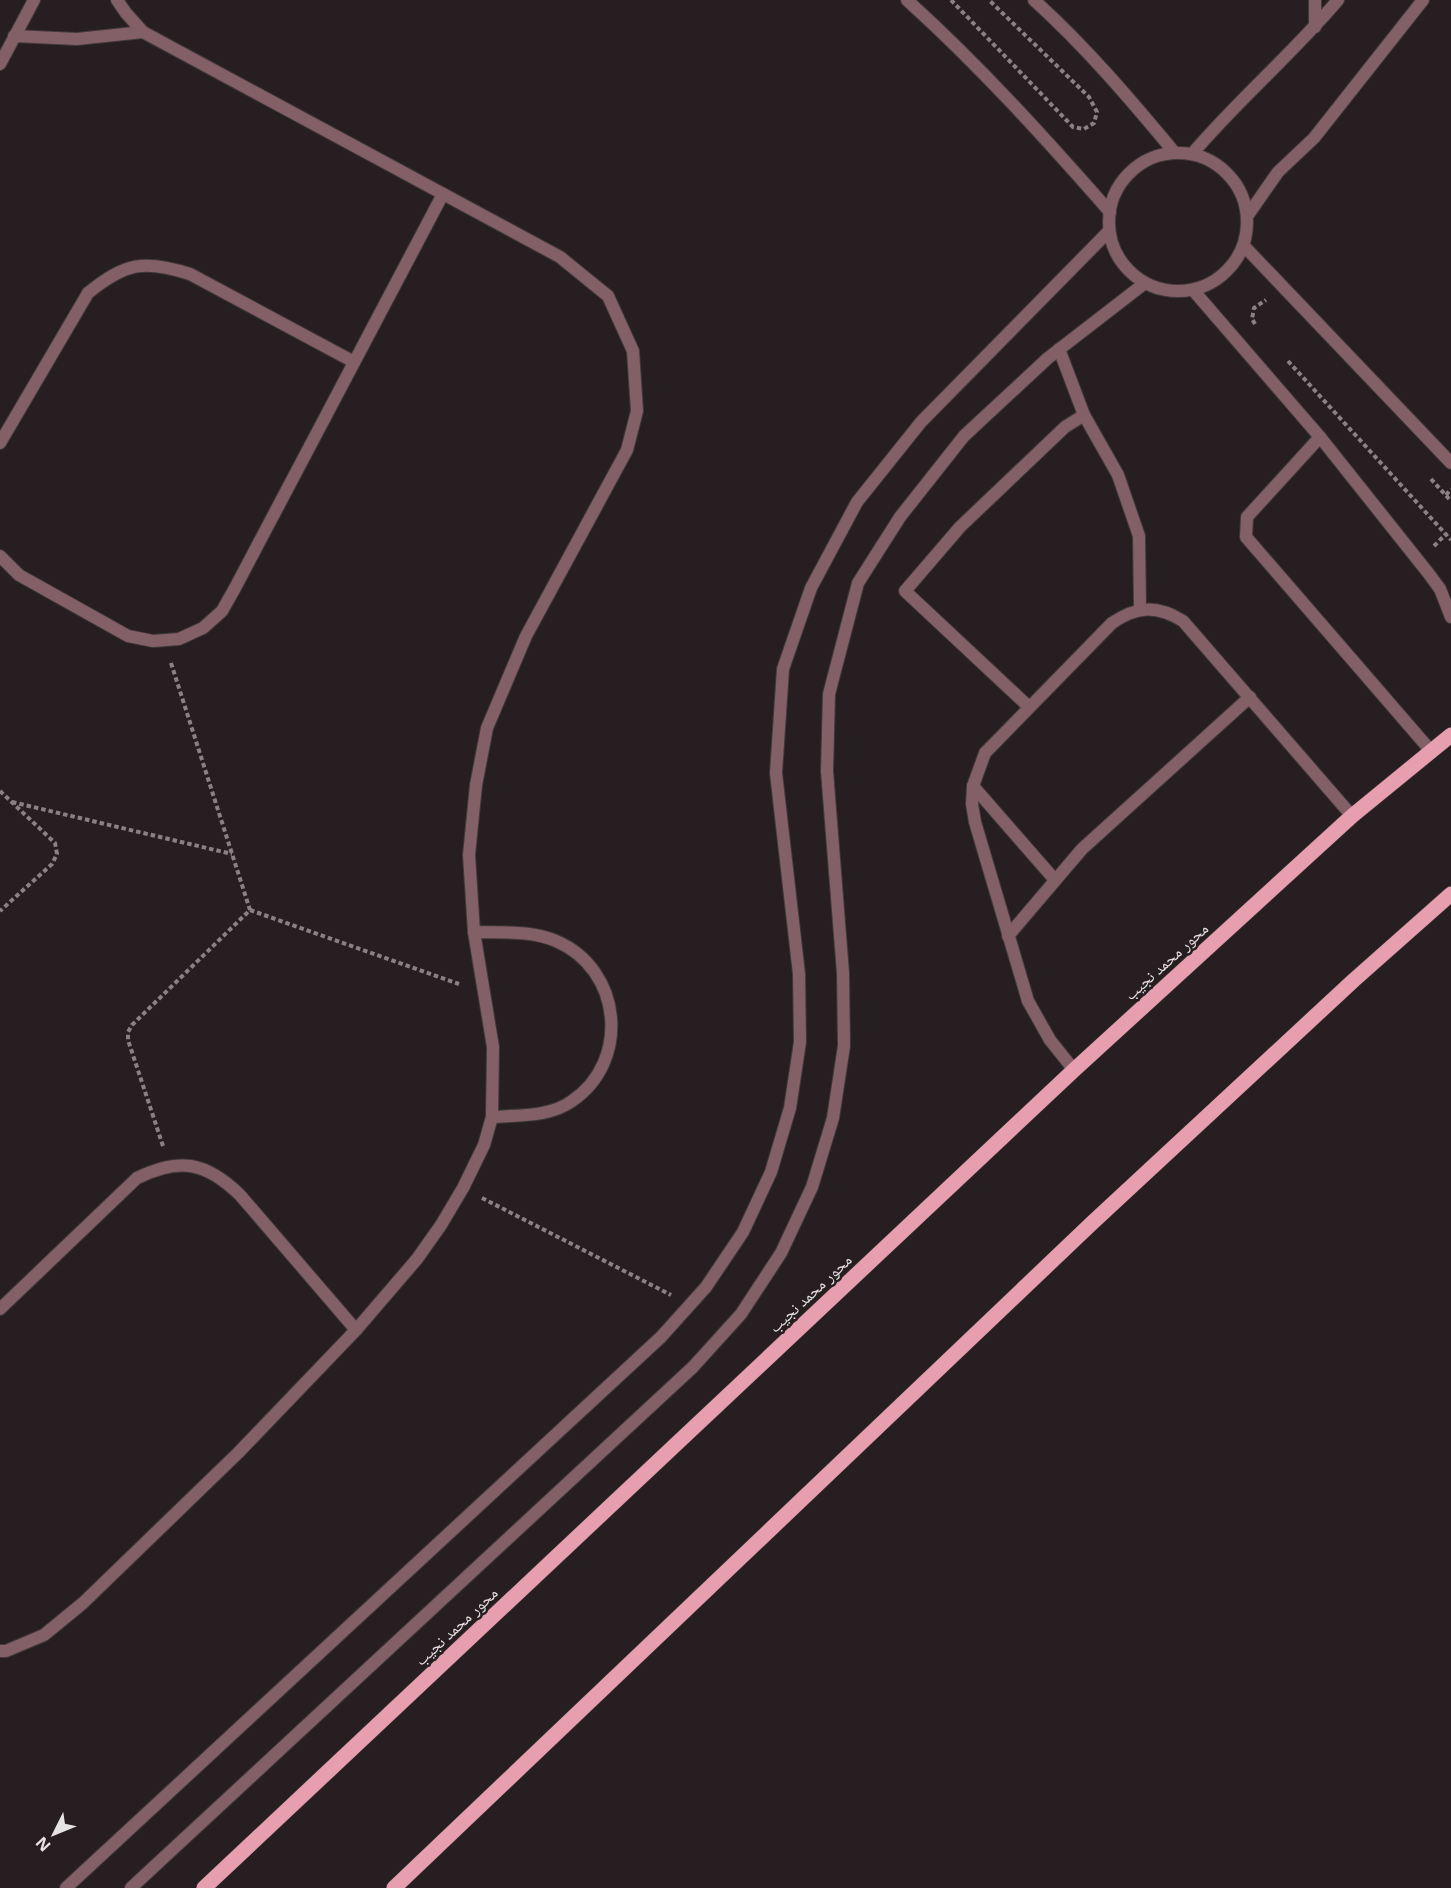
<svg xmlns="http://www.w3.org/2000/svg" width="1451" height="1888" font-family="'Open Sans','Noto Naskh Arabic',sans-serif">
	<rect width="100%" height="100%" fill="#261e20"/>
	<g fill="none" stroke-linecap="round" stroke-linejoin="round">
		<g stroke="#41393b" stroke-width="14">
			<g id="service">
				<polyline points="1315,0 1315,27"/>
				<path d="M1192,154C1238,100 1292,54 1338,0"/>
				<polyline points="1248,215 1278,172 1314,138 1423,0"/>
				<polyline points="1059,349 1084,415"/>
				<polyline points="1320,437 1247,517 1246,537 1431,751"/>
				<polyline points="1029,707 905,591 960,527 1065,427 1084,415 1118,475 1139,536 1140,609"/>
				<polyline points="973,786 1055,880"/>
				<polyline points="1008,936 1082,849 1250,697"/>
				<path d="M1074,1070L1050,1040L1028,1001L975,822L972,804L973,786L985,753L1112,623C1137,606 1157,605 1183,621L1352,816"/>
			</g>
		</g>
		<g stroke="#41393b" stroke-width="14">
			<g id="minor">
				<polyline points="14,36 77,39 143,32"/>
				<path d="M0,443L88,293C125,263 144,259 190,274L354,362"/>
				<polyline points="0,556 19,575 128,636 153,641 179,639 203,628 222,611 235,588 443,194"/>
				<path d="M474,932C501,933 531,930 556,941C622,969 631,1061 572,1101C550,1117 519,1115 492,1117"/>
				<path d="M0,1309L137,1178C180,1157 206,1162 240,1195L356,1330"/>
				<polyline points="0,1651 6,1651 44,1635 83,1603 238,1453 356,1330 417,1259 441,1225 463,1188 484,1145 492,1117 493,1047 474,932 469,855 476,785 487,728 526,636 627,450 637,411 633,351 608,296 560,257 143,32 126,13 117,0"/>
			</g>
		</g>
		<g stroke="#41393b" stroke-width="14">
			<g id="tertiary">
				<path d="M907,0C980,66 1045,138 1110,212"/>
				<path d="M1034,0C1086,47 1130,99 1175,153"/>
				<polyline points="0,64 34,0"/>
				<circle cx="1178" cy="222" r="69"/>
				<polyline points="1244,246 1451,463"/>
				<polyline points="1193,290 1320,437 1429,574 1440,589 1451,617"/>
				<polyline points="66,1888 661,1337 706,1287 743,1232 771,1172 790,1108 800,1042 799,974 776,773 783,669 811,588 857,502 921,422 1109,231"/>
				<polyline points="131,1888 693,1367 741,1314 781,1253 812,1187 833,1118 844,1046 843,973 827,771 829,694 858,583 900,517 964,436 1048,358 1145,283"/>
			</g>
		</g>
		<g stroke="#41393b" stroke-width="16">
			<g id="primary">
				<polyline points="204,1888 1074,1070 1352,816 1451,735"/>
				<polyline points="394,1888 1092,1223 1354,980 1451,894"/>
			</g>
		</g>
		<g stroke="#898284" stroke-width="4" stroke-dasharray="4.5 3" stroke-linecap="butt">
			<polyline points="951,0 1073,127 1084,129 1094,123 1097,112 1089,97 989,0"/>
			<polyline points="1255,324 1252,319 1254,308 1266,300"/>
			<polyline points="1288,361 1451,540"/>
			<polyline points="1431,479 1451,501"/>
			<polyline points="1446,495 1451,489"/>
			<polyline points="1434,546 1446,534"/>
			<polyline points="171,663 250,910"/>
			<polyline points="0,791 55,843 57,854 52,864 0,911"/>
			<polyline points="12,802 232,854"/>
			<polyline points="250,910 459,984"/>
			<polyline points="163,1146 128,1040 128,1032 132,1025 250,910"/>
			<polyline points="482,1198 671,1295"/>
		</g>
		<use href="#service" stroke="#836067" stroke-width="12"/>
		<use href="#minor" stroke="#836067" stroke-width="12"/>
		<use href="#tertiary" stroke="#836067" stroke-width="12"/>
		<use href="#primary" stroke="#e79eae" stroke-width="15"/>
	</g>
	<g text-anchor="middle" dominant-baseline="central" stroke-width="5" stroke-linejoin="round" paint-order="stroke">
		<g font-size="16" fill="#e7e2e3" stroke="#261e20">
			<text transform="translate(1166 961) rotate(-42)">محور محمد نجيب</text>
			<text transform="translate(810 1293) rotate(-43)">محور محمد نجيب</text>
			<text transform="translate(456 1626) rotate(-43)">محور محمد نجيب</text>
		</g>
	</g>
	<g transform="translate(54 1834) rotate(227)" stroke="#261e20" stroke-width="4.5" paint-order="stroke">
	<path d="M0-4.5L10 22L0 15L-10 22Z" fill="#e7e2e3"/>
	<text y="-9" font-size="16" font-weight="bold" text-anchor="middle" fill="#e7e2e3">N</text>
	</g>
</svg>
